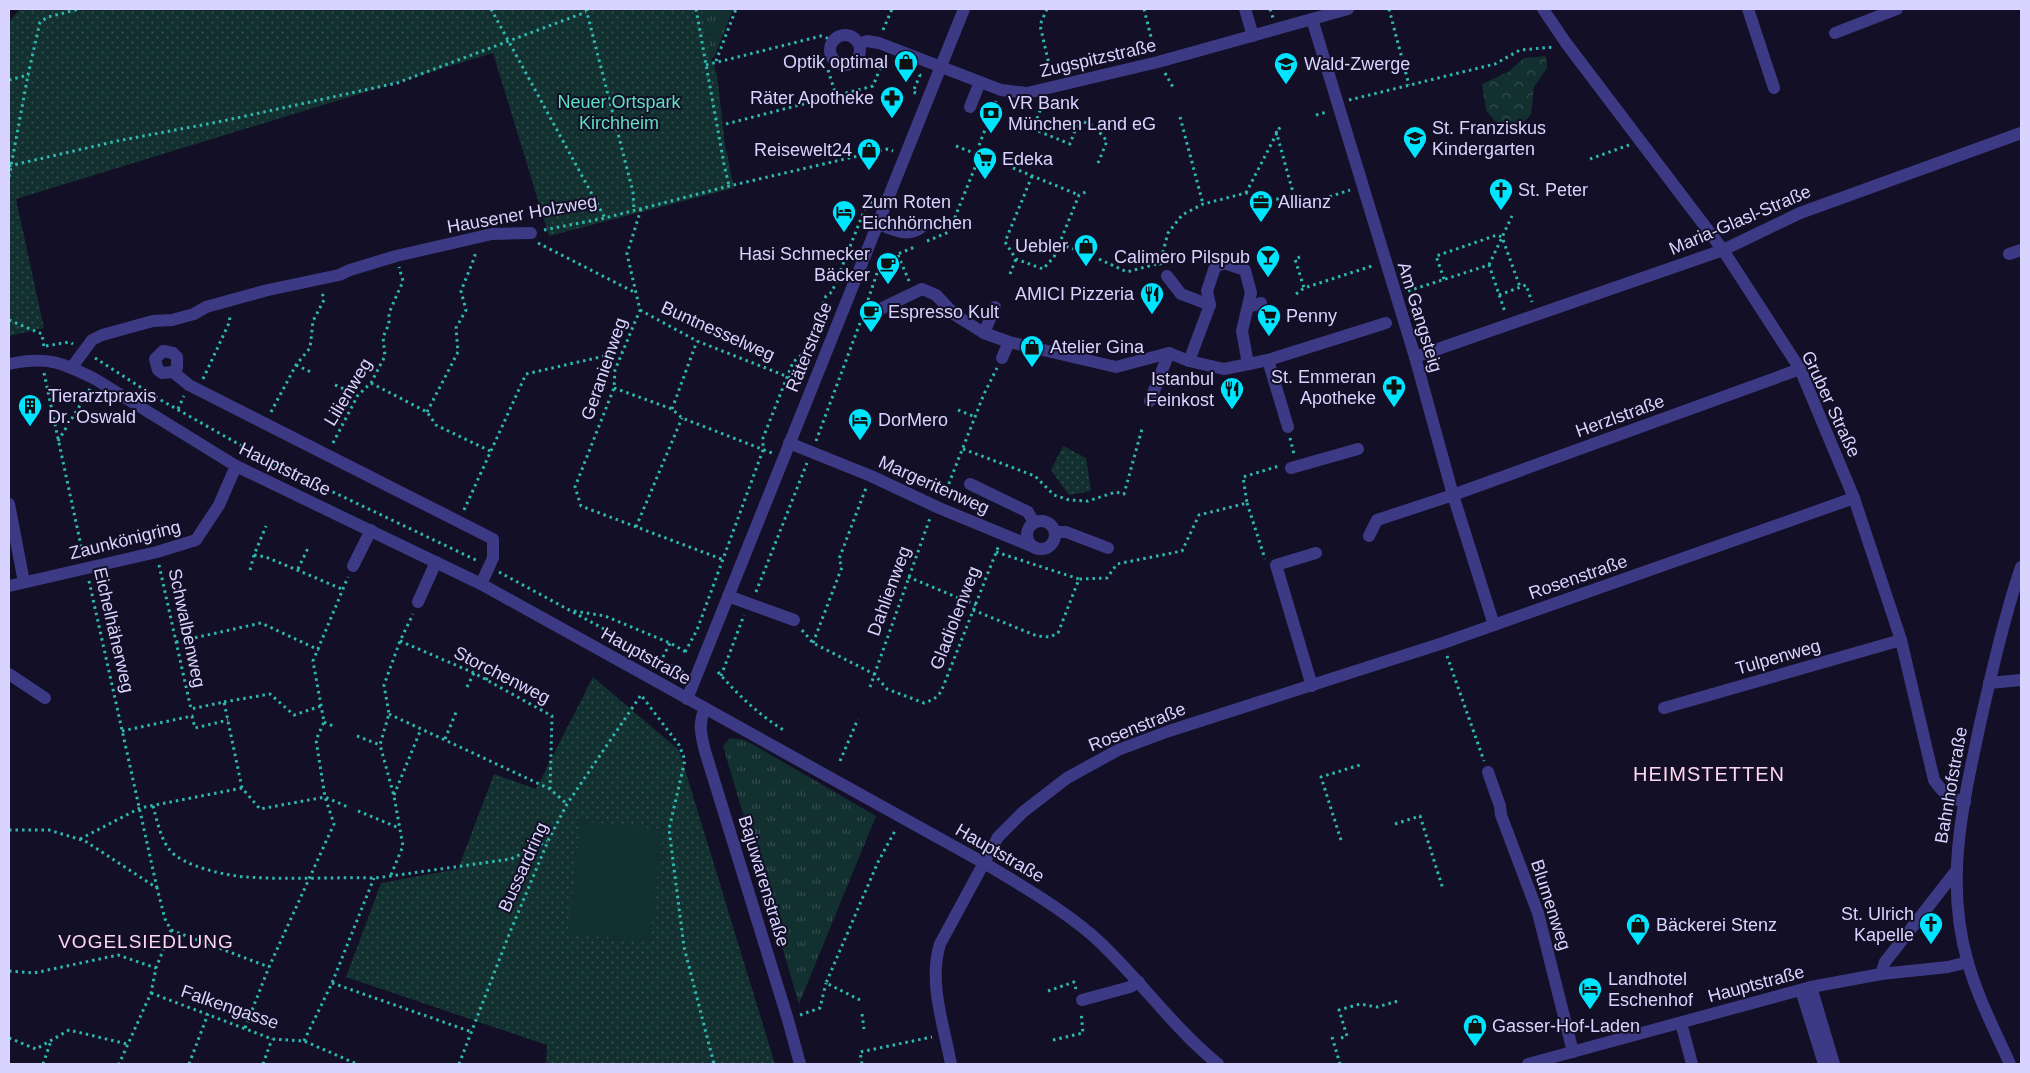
<svg xmlns="http://www.w3.org/2000/svg" width="2030" height="1073" font-family="Arial,sans-serif">
	<defs>
		<pattern id="grass-tufts" width="24" height="20" patternUnits="userSpaceOnUse" patternTransform="scale(1.25)"><rect width="24" height="20" fill="#12302f"/><path d="M3 7l-1-3M5 7V3M7 7l1-3M15 17l-1-3M17 17v-4M19 17l1-3" fill="none" stroke="#344d4e"/></pattern>
		<pattern id="forest-crowns" width="20" height="18" patternUnits="userSpaceOnUse" patternTransform="scale(1.25)"><rect width="20" height="18" fill="#12302f"/><path d="M2 6a3 3 0 1 1 6 0M12 15a3 3 0 1 1 6 0" fill="none" stroke="#344d4e"/></pattern>
		<pattern id="park-dots" width="8" height="8" patternUnits="userSpaceOnUse" patternTransform="scale(1.25)"><rect width="8" height="8" fill="#12302f"/><path d="M2 2h.1M6 6h.1" fill="none" stroke="#344d4e" stroke-width="1.8" stroke-linecap="round"/></pattern>
	</defs>
	<rect width="100%" height="100%" fill="#130f26"/>
	<g fill="url(#grass-tufts)">
		<polygon points="702,9 733,9 714,58 711,57"/>
		<polygon points="730,738 745,740 876,816 799,1004 723,746"/>
	</g>
	<polygon fill="url(#forest-crowns)" points="1546,56 1547,68 1534,87 1531,114 1517,130 1503,131 1486,110 1482,84 1508,72 1524,58"/>
	<g fill="url(#park-dots)">
		<polygon points="20,9 702,9 711,57 717,75 725,144 734,188 549,236 493,53 16,199 44,328 9,336 9,22"/>
		<polygon points="1063,446 1086,458 1091,491 1069,495 1051,470"/>
		<polygon points="593,677 679,750 775,1064 546,1064 547,1045 346,977 381,883 458,869 494,774 536,789"/>
	</g>
	<polygon fill="#12302f" points="581,821 663,830 650,942 568,933"/>
	<g fill="none" stroke-linecap="round" stroke-linejoin="round">
		<g stroke="#2fb8b0" stroke-width="3" stroke-dasharray="2.5 4" stroke-linecap="butt">
			<polyline points="491,9 605,218"/>
			<polyline points="586,9 633,192 634,210"/>
			<polyline points="696,9 724,164 729,186"/>
			<polyline points="1047,9 1040,25 1051,73"/>
			<polyline points="1144,9 1154,49"/>
			<polyline points="1270,9 1273,18"/>
			<polyline points="1389,9 1409,85"/>
			<polyline points="883,30 892,9"/>
			<polyline points="716,61 736,9"/>
			<polyline points="706,65 821,36 833,40"/>
			<polyline points="828,70 836,95"/>
			<polyline points="1165,73 1174,89"/>
			<polyline points="9,80 28,75 40,22 48,17 79,9"/>
			<polyline points="916,93 913,92 920,75 917,74"/>
			<polyline points="1349,100 1495,64 1520,50 1554,47"/>
			<polyline points="1040,104 1041,108 1033,129 1070,144 1079,120 1094,126 1107,141 1098,163"/>
			<polyline points="1316,115 1327,112"/>
			<polyline points="1180,117 1203,204"/>
			<polyline points="726,124 873,86 883,61 886,62"/>
			<polyline points="1276,131 1294,196"/>
			<polyline points="956,146 984,157"/>
			<polyline points="1590,159 1629,145"/>
			<polyline points="9,166 117,141 218,122 397,83 586,12"/>
			<polyline points="1013,168 1079,195"/>
			<polyline points="1032,176 1005,242 1016,259 1043,269 1054,257 1079,195 1086,192"/>
			<polyline points="9,177 28,75"/>
			<polyline points="1246,193 1280,127"/>
			<polyline points="641,209 627,254 640,310 615,370 614,388 575,487 581,506 724,560"/>
			<polyline points="544,230 605,218 729,186 888,149 893,151"/>
			<polyline points="927,241 949,232 980,155 978,148 996,101"/>
			<polyline points="538,243 636,293"/>
			<polyline points="1060,244 1073,249"/>
			<polyline points="898,255 909,281"/>
			<polyline points="1300,257 1295,259 1304,288 1375,265"/>
			<polyline points="1099,259 1127,272 1160,263"/>
			<polyline points="881,261 917,246"/>
			<polyline points="1161,265 1160,263 1168,233 1182,215 1203,204 1246,193 1267,201 1294,196 1304,205 1350,190"/>
			<polyline points="1489,265 1512,216"/>
			<polyline points="1010,274 1016,259"/>
			<polyline points="1444,279 1436,256 1497,235 1502,237 1520,287"/>
			<polyline points="1408,291 1489,265 1505,312"/>
			<polyline points="1296,294 1304,288"/>
			<polyline points="1499,295 1526,285 1532,302"/>
			<polyline points="868,300 881,261"/>
			<polyline points="640,310 697,341 801,382"/>
			<polyline points="9,320 42,334 44,347"/>
			<polyline points="46,346 69,342 73,344"/>
			<polyline points="95,358 159,399 272,463 478,561"/>
			<polyline points="296,365 311,372"/>
			<polyline points="44,373 83,555"/>
			<polyline points="203,379 230,321 229,314"/>
			<polyline points="371,383 427,412 436,425 490,451"/>
			<polyline points="335,385 358,395"/>
			<polyline points="614,388 672,409 682,418 772,453"/>
			<polyline points="178,409 184,396"/>
			<polyline points="672,409 697,341"/>
			<polyline points="958,410 975,417"/>
			<polyline points="271,412 296,365 310,348 313,321 324,300 322,292"/>
			<polyline points="427,412 458,352 456,328 466,310 461,291 475,256 474,252"/>
			<polyline points="1290,438 1294,454"/>
			<polyline points="58,441 90,389"/>
			<polyline points="816,441 860,323"/>
			<polyline points="333,443 358,395 371,383 385,356 383,337 389,324 389,313 403,281 399,267"/>
			<polyline points="963,449 1035,476 1054,495 1069,500 1088,501 1116,492 1124,494 1142,429"/>
			<polyline points="944,496 984,394 997,368"/>
			<polyline points="1247,503 1265,559"/>
			<polyline points="464,510 526,374 622,352"/>
			<polyline points="636,527 682,418"/>
			<polyline points="996,552 1079,579"/>
			<polyline points="254,555 266,557 342,589"/>
			<polyline points="159,565 191,709 224,702 242,788"/>
			<polyline points="298,569 309,546"/>
			<polyline points="250,570 254,555 266,526"/>
			<polyline points="499,572 606,630 641,654 660,663 676,667 684,673"/>
			<polyline points="908,577 976,605"/>
			<polyline points="89,581 157,888"/>
			<polyline points="756,592 807,463"/>
			<polyline points="973,610 1037,636 1050,637 1058,633 1079,579 1107,578 1117,564 1182,551 1199,515 1247,503 1243,477 1279,466"/>
			<polyline points="574,611 605,616 670,643 688,653"/>
			<polyline points="802,630 813,643 874,674 887,689 924,703 934,699 941,692 999,545"/>
			<polyline points="400,641 474,673 552,716 550,789"/>
			<polyline points="176,642 261,623 319,650"/>
			<polyline points="813,643 842,567 839,559 866,488"/>
			<polyline points="685,652 697,630 763,450 763,438 793,362 803,354 826,296 832,292 868,201 872,203"/>
			<polyline points="1447,656 1484,761"/>
			<polyline points="660,663 670,643"/>
			<path d="M718,672C738,695 759,715 785,731"/>
			<polyline points="721,676 744,615"/>
			<polyline points="486,680 494,666"/>
			<polyline points="467,687 474,673"/>
			<polyline points="870,687 930,518"/>
			<polyline points="224,702 270,694 294,715 321,706"/>
			<polyline points="389,714 550,789 567,804"/>
			<polyline points="324,722 333,726"/>
			<polyline points="122,731 192,716 195,728 228,720"/>
			<polyline points="357,736 380,745"/>
			<polyline points="445,739 457,710"/>
			<polyline points="840,761 858,719"/>
			<polyline points="394,795 421,729"/>
			<path d="M153,806C157,820 160,837 169,849C181,866 227,876 247,877C289,880 332,877 374,878L391,876L511,859L547,841"/>
			<polyline points="358,811 399,828"/>
			<polyline points="1395,824 1420,816 1443,889"/>
			<polyline points="9,830 49,830 85,841 157,888 165,919 171,930 156,968 151,993 119,1064"/>
			<polyline points="80,839 140,808 242,788 260,809 325,797 348,807"/>
			<polyline points="1341,840 1321,777 1360,765"/>
			<polyline points="391,875 403,846 394,796 380,745 389,714 384,685 400,641 413,614"/>
			<polyline points="171,930 269,967"/>
			<polyline points="9,971 34,973 118,955 156,968"/>
			<polyline points="332,983 472,1032"/>
			<polyline points="1048,991 1074,982 1076,989"/>
			<polyline points="151,993 272,1039 304,1041 357,1064"/>
			<polyline points="860,1000 826,983 878,862 896,829"/>
			<polyline points="862,1014 864,1029"/>
			<polyline points="800,1015 820,1008 826,983"/>
			<polyline points="245,1028 269,967 334,824 325,797 316,740 324,722 313,661 348,577"/>
			<polyline points="1332,1037 1340,1064"/>
			<polyline points="9,1038 36,1049 69,1030 127,1044"/>
			<polyline points="1341,1038 1347,1036 1339,1010 1360,1004 1377,1007 1398,1001"/>
			<polyline points="1053,1040 1083,1033 1081,1012"/>
			<polyline points="304,1041 332,983 374,878"/>
			<polyline points="43,1064 51,1041"/>
			<polyline points="189,1064 208,1014"/>
			<polyline points="263,1064 272,1039"/>
			<polyline points="459,1064 510,932 548,841 567,804 641,695 679,745 685,760 669,829 684,947 714,1064"/>
			<polyline points="862,1064 860,1052 932,1037"/>
		</g>
		<g stroke="#3d3a85" stroke-width="12">
			<polyline points="1245,9 1253,36"/>
			<path d="M1543,9L1566,43L1723,250L1800,369L1854,498L1901,640L1934,780C1944,794 1948,798 1965,802"/>
			<polyline points="1748,9 1774,88"/>
			<polyline points="1312,19 1415,357 1453,495 1494,625"/>
			<polyline points="1835,33 1897,9"/>
			<circle cx="845" cy="50" r="15"/>
			<polyline points="859,44 867,41 879,43 1001,90 1027,93 1158,62 1348,9"/>
			<polyline points="970,107 980,82"/>
			<path d="M878,224C894,230 910,239 924,225"/>
			<polyline points="2009,254 2021,250"/>
			<polyline points="1167,276 1181,294 1210,305 1189,361"/>
			<polyline points="1210,305 1207,291 1215,267 1224,263 1245,270 1251,293 1242,331 1248,364"/>
			<polyline points="1248,307 1261,303"/>
			<polyline points="870,314 922,289 936,295 955,315 984,333 1009,342 1116,367 1169,353 1189,361 1224,369 1268,360 1386,323"/>
			<polyline points="984,333 995,307"/>
			<polyline points="1415,357 1723,250 1800,213 2021,133"/>
			<polyline points="1002,358 1009,342"/>
			<polyline points="1268,360 1288,427"/>
			<path d="M9,364C47,356 61,362 95,379L236,466L481,584L984,863C1021,885 1059,907 1092,935C1137,975 1171,1026 1218,1064"/>
			<polyline points="72,367 92,340 102,335 153,321 172,320 194,314 206,307 268,290 339,275 350,270 396,256 492,234 531,233"/>
			<polyline points="173,372 177,368 177,357 173,353 163,351 155,359 158,370 162,373 173,372 189,385 493,539 493,558 481,584"/>
			<polyline points="1150,401 1169,353"/>
			<polyline points="789,443 871,476 939,508 1036,548"/>
			<polyline points="1291,468 1358,449"/>
			<polyline points="970,484 1028,512 1034,523"/>
			<polyline points="9,504 24,582"/>
			<circle cx="1041" cy="535" r="14"/>
			<polyline points="1055,532 1066,532 1108,548"/>
			<polyline points="1369,536 1377,520 1453,495 1800,369"/>
			<polyline points="353,566 371,530"/>
			<polyline points="9,586 157,552 196,540 219,505 236,466"/>
			<polyline points="728,596 794,620"/>
			<polyline points="418,602 436,562"/>
			<polyline points="9,674 45,698"/>
			<polyline points="1989,683 2021,680"/>
			<polyline points="1312,686 1276,565 1316,553"/>
			<polyline points="687,699 964,9"/>
			<path d="M705,708C698,724 701,735 705,751L788,1020L800,1064"/>
			<polyline points="1664,708 1901,640"/>
			<polyline points="1488,772 1500,806 1501,815 1538,913 1573,1052"/>
			<polyline points="1881,974 1885,962 1956,871"/>
			<polyline points="1811,987 1834,1064"/>
			<polyline points="1801,990 1824,1064"/>
			<polyline points="1082,1000 1130,987 1139,982"/>
			<polyline points="1681,1023 1692,1064"/>
			<path d="M951,1064C944,1026 928,982 940,944L998,837L1023,812L1067,778L1118,750L1169,731L1443,643L1854,498"/>
			<polyline points="1528,1064 1811,987 1881,974 1948,967 1968,962"/>
			<path d="M2010,1064C1995,1031 1978,998 1968,963C1944,882 1963,804 1980,724C1992,671 2004,618 2021,567"/>
		</g>
	</g>
	<defs>
		<g id="shop-pin" transform="scale(1.25)"><path d="M0 17L-7.5 6A9.5 9.5 0 1 1 7.5 6Z" fill="#00e5ff" stroke="#130f26"/><path d="M-5-2.5h2.3a2.7 3.5 0 0 1 5.4 0H5L5.5 6h-11ZM-1.5-2.5h3a1.5 2.3 0 0 0-3 0Z" fill="#111"/></g>
		<g id="school-pin" transform="scale(1.25)"><path d="M0 17L-7.5 6A9.5 9.5 0 1 1 7.5 6Z" fill="#00e5ff" stroke="#130f26"/><path d="M0-5L7-2L0 1L-7-2ZM-4 1L0 2.5L4 1V4Q0 6-4 4Z" fill="#111"/></g>
		<g id="pharmacy-pin" transform="scale(1.25)"><path d="M0 17L-7.5 6A9.5 9.5 0 1 1 7.5 6Z" fill="#00e5ff" stroke="#130f26"/><path d="M-2-6h4v4h4v4h-4v4h-4v-4h-4v-4h4Z" fill="#111"/></g>
		<g id="bank-pin" transform="scale(1.25)"><path d="M0 17L-7.5 6A9.5 9.5 0 1 1 7.5 6Z" fill="#00e5ff" stroke="#130f26"/><path d="M-6-4H6V4H-6ZM0-2.3a2.3 2.3 0 1 0 0 4.6a2.3 2.3 0 1 0 0-4.6Z" fill="#111"/></g>
		<g id="supermarket-pin" transform="scale(1.25)"><path d="M0 17L-7.5 6A9.5 9.5 0 1 1 7.5 6Z" fill="#00e5ff" stroke="#130f26"/><path d="M-6-5.5h2.5l.6 2H6L4.5 2H-2.5L-4.4-4H-6ZM-1.5 3.2a1.3 1.3 0 1 0 .1 0ZM3 3.2a1.3 1.3 0 1 0 .1 0Z" fill="#111"/></g>
		<g id="church-pin" transform="scale(1.25)"><path d="M0 17L-7.5 6A9.5 9.5 0 1 1 7.5 6Z" fill="#00e5ff" stroke="#130f26"/><path d="M-1.2-6h2.4v3.5h3.3v2.4h-3.3V6h-2.4V-.1h-3.3v-2.4h3.3Z" fill="#111"/></g>
		<g id="office-pin" transform="scale(1.25)"><path d="M0 17L-7.5 6A9.5 9.5 0 1 1 7.5 6Z" fill="#00e5ff" stroke="#130f26"/><path d="M-6-3h4V-5.5h4V-3h4V5H-6ZM-1-4.5V-3h2v-1.5ZM-6 0V1H6V0Z" fill="#111"/></g>
		<g id="hotel-pin" transform="scale(1.25)"><path d="M0 17L-7.5 6A9.5 9.5 0 1 1 7.5 6Z" fill="#00e5ff" stroke="#130f26"/><path d="M-6-4.5h1.5V1H6V5H4.5V3h-9V5H-6ZM-4 0a1.8 1.8 0 1 1 3.6 0ZM.5 0V-2.5h3Q6-2.5 6 0Z" fill="#111"/></g>
		<g id="bar-pin" transform="scale(1.25)"><path d="M0 17L-7.5 6A9.5 9.5 0 1 1 7.5 6Z" fill="#00e5ff" stroke="#130f26"/><path d="M-6-5H6L.8 .8V4.5H3.5V6h-7V4.5H-.8V.8Z" fill="#111"/></g>
		<g id="cafe-pin" transform="scale(1.25)"><path d="M0 17L-7.5 6A9.5 9.5 0 1 1 7.5 6Z" fill="#00e5ff" stroke="#130f26"/><path d="M-5.5-4.5H6V0H3Q3 3.5 0 3.5H-2.5Q-5.5 3.5-5.5 0ZM3-3.2v2h1.7v-2ZM-6 4.5H4V6H-6Z" fill="#111"/></g>
		<g id="restaurant-pin" transform="scale(1.25)"><path d="M0 17L-7.5 6A9.5 9.5 0 1 1 7.5 6Z" fill="#00e5ff" stroke="#130f26"/><path d="M-5-6h1v4h1v-4h1v4h1v-4h1v5L-1.5 .5V6h-2V.5L-5-1ZM5-6V6H3V1.5H1.5Q1.5-4 5-6Z" fill="#111"/></g>
		<g id="building-pin" transform="scale(1.25)"><path d="M0 17L-7.5 6A9.5 9.5 0 1 1 7.5 6Z" fill="#00e5ff" stroke="#130f26"/><path d="M-4-6H4V6H1V3H-1V6H-4ZM-2.5-4.3h1.7v1.8h-1.7ZM.8-4.3h1.7v1.8H.8ZM-2.5-1h1.7V.8h-1.7ZM.8-1h1.7V.8H.8Z" fill="#111"/></g>
	</defs>
	<g fill-rule="evenodd">
		<use href="#shop-pin" x="906" y="62"/>
		<use href="#school-pin" x="1286" y="64"/>
		<use href="#pharmacy-pin" x="892" y="98"/>
		<use href="#bank-pin" x="991" y="113"/>
		<use href="#school-pin" x="1415" y="138"/>
		<use href="#shop-pin" x="869" y="150"/>
		<use href="#supermarket-pin" x="985" y="159"/>
		<use href="#church-pin" x="1501" y="190"/>
		<use href="#office-pin" x="1261" y="202"/>
		<use href="#hotel-pin" x="844" y="212"/>
		<use href="#shop-pin" x="1086" y="246"/>
		<use href="#bar-pin" x="1268" y="257"/>
		<use href="#cafe-pin" x="888" y="264"/>
		<use href="#restaurant-pin" x="1152" y="294"/>
		<use href="#cafe-pin" x="871" y="312"/>
		<use href="#supermarket-pin" x="1269" y="316"/>
		<use href="#shop-pin" x="1032" y="347"/>
		<use href="#pharmacy-pin" x="1394" y="387"/>
		<use href="#restaurant-pin" x="1232" y="389"/>
		<use href="#building-pin" x="30" y="406"/>
		<use href="#hotel-pin" x="860" y="420"/>
		<use href="#church-pin" x="1931" y="924"/>
		<use href="#shop-pin" x="1638" y="925"/>
		<use href="#hotel-pin" x="1590" y="989"/>
		<use href="#shop-pin" x="1475" y="1026"/>
	</g>
	<g text-anchor="middle" dominant-baseline="central" stroke-width="4" stroke-linejoin="round" paint-order="stroke">
		<g font-size="18" fill="#d9d4ff" stroke="#130f26">
			<text transform="translate(1098 58) rotate(-13)">Zugspitzstraße</text>
			<text transform="translate(522 214) rotate(-10)">Hausener Holzweg</text>
			<text transform="translate(1740 220) rotate(-23)">Maria-Glasl-Straße</text>
			<text transform="translate(1420 317) rotate(73)">Am Gangsteig</text>
			<text transform="translate(718 331) rotate(24)">Buntnesselweg</text>
			<text transform="translate(809 347) rotate(-68)">Räterstraße</text>
			<text transform="translate(604 369) rotate(-71)">Geranienweg</text>
			<text transform="translate(348 392) rotate(-59)">Lilienweg</text>
			<text transform="translate(1831 404) rotate(65)">Gruber Straße</text>
			<text transform="translate(1620 416) rotate(-20)">Herzlstraße</text>
			<text transform="translate(285 469) rotate(26)">Hauptstraße</text>
			<text transform="translate(934 485) rotate(24)">Margeritenweg</text>
			<text transform="translate(125 540) rotate(-14)">Zaunkönigring</text>
			<text transform="translate(1578 577) rotate(-19)">Rosenstraße</text>
			<text transform="translate(889 591) rotate(-70)">Dahlienweg</text>
			<text transform="translate(955 618) rotate(-69)">Gladiolenweg</text>
			<text transform="translate(187 628) rotate(78)">Schwalbenweg</text>
			<text transform="translate(114 630) rotate(77)">Eichelhäherweg</text>
			<text transform="translate(646 656) rotate(29)">Hauptstraße</text>
			<text transform="translate(1778 657) rotate(-16)">Tulpenweg</text>
			<text transform="translate(502 675) rotate(27)">Storchenweg</text>
			<text transform="translate(1137 727) rotate(-22)">Rosenstraße</text>
			<text transform="translate(1951 785) rotate(-80)">Bahnhofstraße</text>
			<text transform="translate(1000 853) rotate(30)">Hauptstraße</text>
			<text transform="translate(523 867) rotate(-66)">Bussardring</text>
			<text transform="translate(764 881) rotate(73)">Bajuwarenstraße</text>
			<text transform="translate(1551 905) rotate(72)">Blumenweg</text>
			<text transform="translate(1756 984) rotate(-15)">Hauptstraße</text>
			<text transform="translate(230 1007) rotate(19)">Falkengasse</text>
		</g>
		<g font-size="18" fill="#d9d4ff" stroke="#130f26" text-anchor="start">
			<text x="888" y="62" text-anchor="end">Optik optimal</text>
			<text x="1304" y="64">Wald-Zwerge</text>
			<text x="874" y="98" text-anchor="end">Räter Apotheke</text>
			<text x="1008" y="103">VR Bank<tspan x="1008" dy="21">München Land eG</tspan></text>
			<text x="1432" y="128">St. Franziskus<tspan x="1432" dy="21">Kindergarten</tspan></text>
			<text x="852" y="150" text-anchor="end">Reisewelt24</text>
			<text x="1002" y="159">Edeka</text>
			<text x="1518" y="190">St. Peter</text>
			<text x="862" y="202">Zum Roten<tspan x="862" dy="21">Eichhörnchen</tspan></text>
			<text x="1278" y="202">Allianz</text>
			<text x="1068" y="246" text-anchor="end">Uebler</text>
			<text x="870" y="254" text-anchor="end">Hasi Schmecker<tspan x="870" dy="21">Bäcker</tspan></text>
			<text x="1250" y="257" text-anchor="end">Calimero Pilspub</text>
			<text x="1134" y="294" text-anchor="end">AMICI Pizzeria</text>
			<text x="888" y="312">Espresso Kult</text>
			<text x="1286" y="316">Penny</text>
			<text x="1050" y="347">Atelier Gina</text>
			<text x="1376" y="377" text-anchor="end">St. Emmeran<tspan x="1376" dy="21">Apotheke</tspan></text>
			<text x="1214" y="379" text-anchor="end">Istanbul<tspan x="1214" dy="21">Feinkost</tspan></text>
			<text x="48" y="396">Tierarztpraxis<tspan x="48" dy="21">Dr. Oswald</tspan></text>
			<text x="878" y="420">DorMero</text>
			<text x="1914" y="914" text-anchor="end">St. Ulrich<tspan x="1914" dy="21">Kapelle</tspan></text>
			<text x="1656" y="925">Bäckerei Stenz</text>
			<text x="1608" y="979">Landhotel<tspan x="1608" dy="21">Eschenhof</tspan></text>
			<text x="1492" y="1026">Gasser-Hof-Laden</text>
		</g>
		<g font-size="18" fill="#5fe0c0" stroke="#130f26">
			<text x="619" y="102">Neuer Ortspark<tspan x="619" dy="21">Kirchheim</tspan></text>
		</g>
		<g font-size="19" letter-spacing="1" fill="#ffd6f0" stroke="#130f26">
			<text x="146" y="941">VOGELSIEDLUNG</text>
		</g>
		<g font-size="20" letter-spacing="1" fill="#ffd6f0" stroke="#130f26">
			<text x="1709" y="774">HEIMSTETTEN</text>
		</g>
	</g>
	<rect width="2030" height="1073" fill="none" stroke="#d9d4ff" stroke-width="20"/>
</svg>
